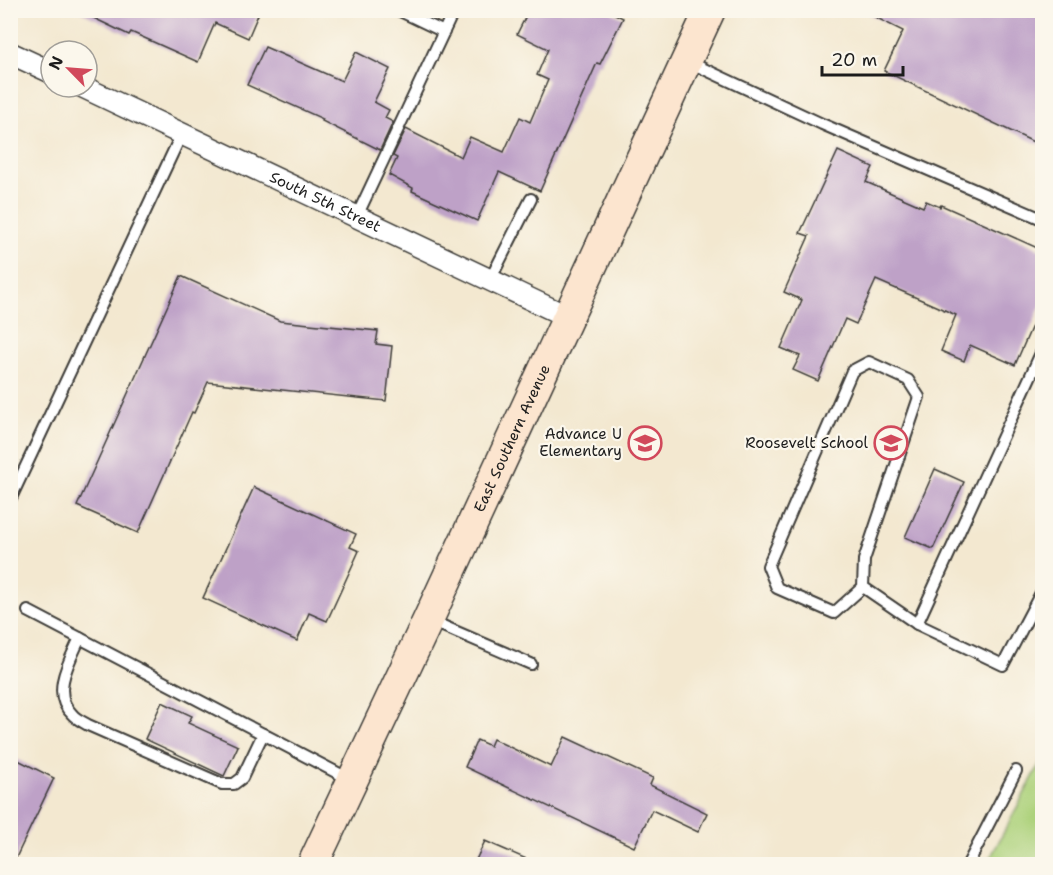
<svg xmlns="http://www.w3.org/2000/svg" width="1053" height="875" font-family="'Shantell Sans',sans-serif">
	<rect width="100%" height="100%" fill="#fbf7ec"/>
	<filter id="ink" filterUnits="userSpaceOnUse"><feTurbulence type="fractalNoise" baseFrequency=".0167" numOctaves="2"/><feDisplacementMap in="SourceGraphic" scale="12" xChannelSelector="R" yChannelSelector="G"/><feConvolveMatrix kernelMatrix="1 2 1 2 8 2 1 2 1" color-interpolation-filters="sRGB"/></filter>
	<filter id="wash" filterUnits="userSpaceOnUse"><feTurbulence type="fractalNoise" baseFrequency=".008" numOctaves="4" result="noise"/><feDisplacementMap in="SourceGraphic" scale="24" xChannelSelector="R" yChannelSelector="G"/><feGaussianBlur stdDeviation="1.35" result="paint"/><feColorMatrix in="noise" values="0 0 0 0 0 0 0 0 0 0 0 0 0 0 0 0 0 1.4 0 .05"/><feComposite in="paint" operator="in"/></filter>
	<g filter="url(#wash)">
		<rect width="100%" height="100%" fill="#f3e8d0"/>
		<polygon fill="#add27b" stroke="#64774c" stroke-width="1.5" points="1042,760 1042,864 987,864"/>
		<g id="blocks">
			<g fill="#bea1c7">
				<polygon points="77,10 260,10 248,38 215,23 198,62 131,32 129,35"/>
				<polygon points="529,10 607,10 623,18 600,64 597,63 540,191 499,172 477,221 412,191 413,188 389,175 397,158 393,156 406,129 461,157 470,137 504,152 520,117 530,122 548,80 537,75 548,49 517,34"/>
				<polygon points="861,10 1042,10 1042,146 884,71 903,31"/>
				<polygon points="265,47 342,81 356,52 390,69 374,102 389,110 385,118 393,122 380,150 322,121 323,119 247,85"/>
				<polygon points="838,151 873,167 866,182 923,207 926,201 940,207 941,205 1042,250 1042,303 1015,365 970,345 964,361 941,351 956,315 876,280 856,324 845,319 818,381 793,370 800,356 781,348 802,300 784,292 809,236 800,233"/>
				<polygon points="181,276 280,321 378,331 376,344 392,346 386,401 208,382 194,413 192,412 138,533 77,506"/>
				<polygon points="935,469 964,482 933,549 905,537"/>
				<polygon points="254,487 356,534 350,547 359,551 327,621 309,613 297,641 203,598"/>
				<polygon points="162,702 192,716 188,723 238,746 224,776 145,739"/>
				<polygon points="565,737 653,778 650,785 707,813 698,832 652,810 634,847 465,767 477,740 490,746 493,739 551,767"/>
				<polygon points="10,756 54,778 13,864 10,864"/>
				<polygon points="485,841 538,864 474,864"/>
			</g>
		</g>
	</g>
	<g filter="url(#ink)">
		<use href="#blocks" fill-opacity="0" stroke="#3c3b37" stroke-width="1.5"/>
		<g fill="none" stroke-linecap="round" stroke-linejoin="round">
			<g stroke="#3c3b37" stroke-width="14">
				<g id="lane">
					<polyline points="398,10 444,32"/>
					<polyline points="689,62 822,124 1042,219"/>
					<polyline points="357,216 454,10"/>
					<polyline points="490,280 531,199"/>
					<polyline points="1042,351 917,624 1003,665 1042,591"/>
					<polyline points="10,500 182,133"/>
					<polyline points="863,587 834,613 777,588 768,566 852,371 869,362 908,380 919,397 864,560 863,587 917,624"/>
					<polyline points="28,611 351,780"/>
					<polyline points="429,620 531,664"/>
					<path d="M80,638C70,660 50,693 72,714C76,719 83,722 88,725L222,784H234L242,778L263,734"/>
					<polyline points="968,864 1016,771"/>
				</g>
			</g>
			<g stroke="#3c3b37" stroke-width="24">
				<g id="street">
					<polyline points="10,53 51,72"/>
					<path id="s1" d="M83,87L568,317"/>
				</g>
			</g>
			<g stroke="#3c3b37" stroke-width="33">
				<g id="secondary">
					<path id="s2" d="M313,864L428,620L710,10"/>
				</g>
			</g>
			<use href="#lane" stroke="#fff" stroke-width="10"/>
			<use href="#street" stroke="#fff" stroke-width="21"/>
			<use href="#secondary" stroke="#fce5cf" stroke-width="30"/>
		</g>
	</g>
	<defs>
		<g id="school-ring" transform="scale(1.725)"><circle r="9.5" fill="#fbf7ec" stroke="#d1495b" stroke-width="1.5"/><path d="M0-5L7-2L0 1L-7-2ZM-4 1L0 2.5L4 1V4Q0 6-4 4Z" fill="#d1495b"/></g>
	</defs>
	<g fill-rule="evenodd">
		<use href="#school-ring" x="645" y="443"/>
		<use href="#school-ring" x="891" y="443"/>
	</g>
	<g text-anchor="middle" dominant-baseline="central" stroke-width="4.5" stroke-linejoin="round" paint-order="stroke">
		<g font-size="15" fill="#1c1c1c" stroke="#fbf7ec">
			<text stroke="none"><textPath href="#s1" startOffset="268">South 5th Street</textPath></text>
			<text stroke="none"><textPath href="#s2" startOffset="470">East Southern Avenue</textPath></text>
		</g>
		<g font-size="15" fill="#1c1c1c" stroke="#fbf7ec" text-anchor="end">
			<text x="622" y="434">Advance U<tspan x="622" dy="17">Elementary</tspan></text>
			<text x="868" y="443">Roosevelt School</text>
		</g>
	</g>
	<rect width="1053" height="875" fill="none" stroke="#fbf7ec" stroke-width="36"/>
	<g transform="translate(69 69) rotate(295)"><circle r="28" fill="#fbf7ec" stroke="#a29f99" stroke-width="1.5"/>
	<path d="M0-4.5L10 22L0 15L-10 22Z" fill="#d1495b"/>
	<text y="-9" font-size="16" font-weight="bold" text-anchor="middle" fill="#1c1c1c">N</text>
	</g>
	<path d="M822 66v9h81v-9" fill="none" stroke="#1c1c1c" stroke-width="3"/>
	<text x="831" y="66" font-size="18" fill="#1c1c1c" stroke="#fbf7ec" stroke-width="4.5" paint-order="stroke">20 m</text>
</svg>
